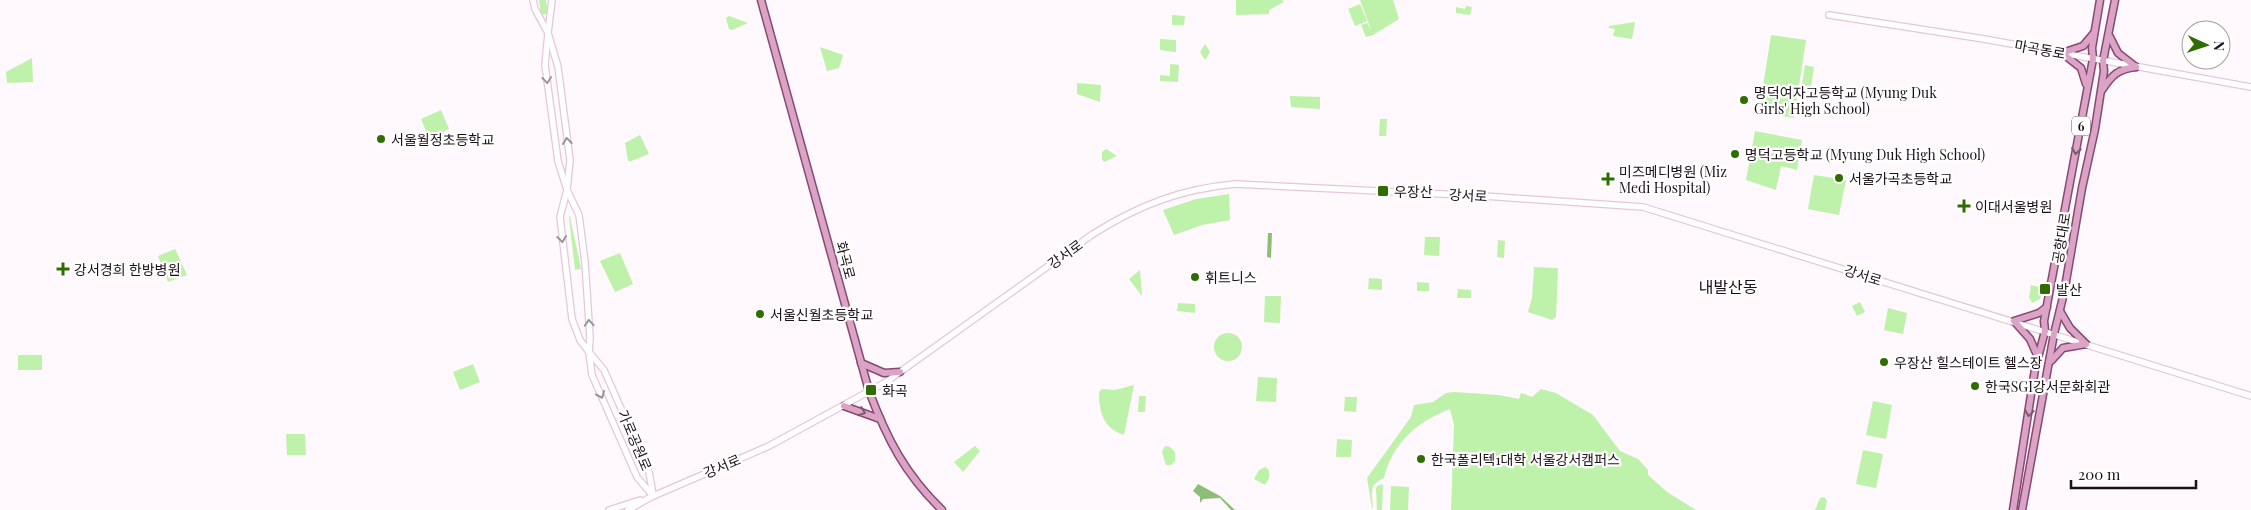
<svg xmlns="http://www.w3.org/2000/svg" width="2251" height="510" font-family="'Playfair Display','Noto Sans KR',serif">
	<rect width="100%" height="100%" fill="#fff8fc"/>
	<g fill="#bef1a9">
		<polygon points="539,0 546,0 548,14 541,15"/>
		<polygon points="1236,0 1282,0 1284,2 1269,10 1269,14 1236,15"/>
		<polygon points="1360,0 1393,0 1399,19 1373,35 1366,37 1361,25 1367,23 1371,30"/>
		<polygon points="1360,4 1367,21 1355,26 1348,9"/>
		<polygon points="1466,6 1472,7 1470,15 1456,13 1456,7 1465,9"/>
		<polygon points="1172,15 1185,16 1184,25 1172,25"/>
		<polygon points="729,16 748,23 732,30 729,29 726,18"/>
		<polygon points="1635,22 1632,39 1613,36 1615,29 1609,28 1609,26"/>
		<polygon points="1771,35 1806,40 1794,118 1759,112"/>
		<polygon points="1160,39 1176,40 1176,52 1160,50"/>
		<polygon points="1205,44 1210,52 1205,60 1200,52"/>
		<polygon points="820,47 843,55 839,68 827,71"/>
		<polygon points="32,58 33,82 7,83 6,72"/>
		<polygon points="1170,64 1179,65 1178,82 1160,81 1160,75 1170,76"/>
		<polygon points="1805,65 1814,67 1810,93 1801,92"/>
		<polygon points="1077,83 1101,85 1100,102 1077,94"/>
		<polygon points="1290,96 1320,97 1320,109 1291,107"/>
		<polygon points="441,110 449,129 429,138 421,119"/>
		<polygon points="1380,119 1387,119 1386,136 1379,136"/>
		<polygon points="1755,131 1802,140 1797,170 1781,166 1776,190 1746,180"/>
		<polygon points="640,135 649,154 631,161 628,161 625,143"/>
		<polygon points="1106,149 1117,156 1104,162 1102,159 1102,152"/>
		<polygon points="1814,175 1846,180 1839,215 1808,209"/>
		<polygon points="1229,194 1230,220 1202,225 1174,235 1163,210 1196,199"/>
		<path d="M570,216C573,234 578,251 581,269L575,270L569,217Z"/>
		<polygon points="1425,237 1440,237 1439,256 1424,255"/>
		<polygon points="1498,240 1505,241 1504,258 1497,257"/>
		<polygon points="175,249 187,275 168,282 158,256"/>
		<polygon points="620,253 633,284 615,292 600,261"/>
		<polygon points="1534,267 1558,268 1556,317 1552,320 1528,312 1532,298"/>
		<polygon points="1140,270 1142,296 1129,279"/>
		<polygon points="1369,278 1382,279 1382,290 1368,289"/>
		<polygon points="1417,282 1429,283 1429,291 1417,291"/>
		<polygon points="2031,285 2043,288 2040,299 2032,303 2029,297"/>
		<polygon points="1458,289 1471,290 1471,298 1457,298"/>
		<polygon points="1265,296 1281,296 1280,323 1264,322"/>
		<polygon points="1860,302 1865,312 1857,316 1852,306"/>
		<polygon points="1178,303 1195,304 1195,313 1177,311"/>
		<polygon points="1888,308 1907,313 1903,334 1884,330"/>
		<circle cx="1228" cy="347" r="14"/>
		<rect x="18" y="355" width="24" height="15"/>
		<polygon points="473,364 480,382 460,390 453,372"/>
		<polygon points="1258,377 1277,378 1276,402 1256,401"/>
		<path d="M1134,385L1124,435C1103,428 1099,412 1099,392L1102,389L1115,390Z"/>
		<path d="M1541,389L1556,393L1593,415L1620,451L1638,459L1648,470V475L1667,492L1696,510H1451L1454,425L1450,409C1417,422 1393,442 1384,478C1368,485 1372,492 1373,508H1372L1367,478L1411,417L1414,405L1433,402L1446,393L1454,392L1499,395L1519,399L1521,393L1532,397Z"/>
		<polygon points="1139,396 1146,396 1145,412 1138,412"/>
		<polygon points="1345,397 1357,397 1356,412 1344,411"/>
		<polygon points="1873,401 1892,405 1886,439 1866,435"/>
		<polygon points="286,434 305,434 306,455 287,455"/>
		<polygon points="1337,439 1352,440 1351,457 1336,457"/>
		<polygon points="975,446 980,451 963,472 954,462"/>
		<polygon points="1165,446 1170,447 1175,452 1175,461 1171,465 1166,465 1162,452"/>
		<polygon points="1863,450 1883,454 1876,488 1856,484"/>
		<polygon points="1265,467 1269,470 1269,478 1265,485 1254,479 1259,470"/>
		<polygon points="1383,484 1382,510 1377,510 1376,489 1377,486"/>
		<polygon points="1391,486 1409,487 1408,510 1390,510"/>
		<polygon points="1824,497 1827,500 1825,510 1815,510 1820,498"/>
	</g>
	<g fill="#8cbe77">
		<polygon points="1268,233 1272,233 1271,258 1267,257"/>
		<polygon points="1198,484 1220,496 1235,510 1231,510 1220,498 1203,499 1200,503 1200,497 1193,491"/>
	</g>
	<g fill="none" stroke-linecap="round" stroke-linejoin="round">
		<g stroke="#e6c7d8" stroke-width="8">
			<g id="secondary">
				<polyline points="533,0 535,9 548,33 545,65 558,161 567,190 560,217 572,319 580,340 589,352 592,375 637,477 653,496"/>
				<polyline points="552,0 548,33 558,67 570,160 567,190 579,215 585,262 590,338 589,352 604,370 649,472 653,494"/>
				<polyline points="1829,15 1984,39 2251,87"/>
				<polyline points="609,510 640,500"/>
				<path d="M628,510L651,497L769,446L886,382L1093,234C1139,205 1181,189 1235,184L1484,196L1643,207L2251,396"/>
			</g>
		</g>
		<g stroke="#884971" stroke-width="9">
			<g id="primary">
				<path d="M761,0L869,391C887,439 905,474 942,510"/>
				<polyline points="2110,37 2118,53 2136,67"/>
				<polyline points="2062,53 2081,68 2086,84"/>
				<polyline points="2062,53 2083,46 2094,33"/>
				<path d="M2102,90C2112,75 2118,69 2136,67"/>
				<polyline points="2060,311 2070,328 2086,344"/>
				<polyline points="2037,355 2030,339 2014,321 2039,313 2047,307"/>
				<polyline points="2051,361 2063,348 2086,344"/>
				<polyline points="861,363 884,373 900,372"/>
				<polyline points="844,406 880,419"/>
				<polyline points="2013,510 2035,369 2045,331 2044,321 2093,59 2092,48 2100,0"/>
				<polyline points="2022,510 2054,334 2064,293 2082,188 2095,129 2104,71 2103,61 2115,0"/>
			</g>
		</g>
		<use href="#secondary" stroke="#fff" stroke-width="5.5"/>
		<use href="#primary" stroke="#dba4c7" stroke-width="6"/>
	</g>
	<defs><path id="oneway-chevron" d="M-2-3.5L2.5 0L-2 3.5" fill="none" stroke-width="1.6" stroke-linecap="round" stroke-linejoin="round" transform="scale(1.25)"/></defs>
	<g stroke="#989497">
		<use href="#oneway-chevron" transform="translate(547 80) rotate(83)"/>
		<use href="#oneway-chevron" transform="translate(567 141) rotate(-97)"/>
		<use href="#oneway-chevron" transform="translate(562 239) rotate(83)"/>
		<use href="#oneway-chevron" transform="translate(589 323) rotate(-94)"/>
		<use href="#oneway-chevron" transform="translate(601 395) rotate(66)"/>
	</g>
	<g stroke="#7b5a6f">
		<use href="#oneway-chevron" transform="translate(2076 151) rotate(99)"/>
		<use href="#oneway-chevron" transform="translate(862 412) rotate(21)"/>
		<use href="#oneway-chevron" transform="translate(2029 413) rotate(98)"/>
	</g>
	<g fill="#2f6d00" stroke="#fff" stroke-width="2">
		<circle cx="1744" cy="100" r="5"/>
		<circle cx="381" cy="139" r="5"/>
		<circle cx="1735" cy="154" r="5"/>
		<circle cx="1839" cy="178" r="5"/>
		<path d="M1605.5 171.5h5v5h5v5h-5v5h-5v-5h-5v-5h5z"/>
		<rect x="1377" y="185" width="12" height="12" rx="2.5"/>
		<path d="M1961.5 198.5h5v5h5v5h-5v5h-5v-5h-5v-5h5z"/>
		<path d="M60.5 261.5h5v5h5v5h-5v5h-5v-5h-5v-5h5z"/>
		<circle cx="1195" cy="277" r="5"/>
		<rect x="2039" y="283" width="12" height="12" rx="2.5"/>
		<circle cx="760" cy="314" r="5"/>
		<circle cx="1884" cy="362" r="5"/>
		<circle cx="1975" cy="386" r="5"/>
		<rect x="865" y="384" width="12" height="12" rx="2.5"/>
		<circle cx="1421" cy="459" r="5"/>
	</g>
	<g text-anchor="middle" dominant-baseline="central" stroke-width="4.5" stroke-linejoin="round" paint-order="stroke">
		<rect fill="#fff" stroke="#5f585d" stroke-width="1" x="2072" y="116.5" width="18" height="19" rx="4"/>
		<g font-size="12" font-weight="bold" fill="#1b1117">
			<text x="2081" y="126">6</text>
		</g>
		<g font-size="14" fill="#1b1117" stroke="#fff">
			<text transform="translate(2040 49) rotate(10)">마곡동로</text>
			<text transform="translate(1468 195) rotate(3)">강서로</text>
			<text transform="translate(2061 238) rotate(-81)">공항대로</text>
			<text transform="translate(1065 254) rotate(-36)">강서로</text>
			<text transform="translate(846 260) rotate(75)">화곡로</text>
			<text transform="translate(1863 275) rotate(17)">강서로</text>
			<text transform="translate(635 440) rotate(67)">가로공원로</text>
			<text transform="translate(722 466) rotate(-23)">강서로</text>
		</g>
		<g font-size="14" fill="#1b1117" stroke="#fff" text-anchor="start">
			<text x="1754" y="92">명덕여자고등학교 (Myung Duk<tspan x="1754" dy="16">Girls' High School)</tspan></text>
			<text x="391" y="139">서울월정초등학교</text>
			<text x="1745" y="154">명덕고등학교 (Myung Duk High School)</text>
			<text x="1619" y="171">미즈메디병원 (Miz<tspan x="1619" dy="16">Medi Hospital)</tspan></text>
			<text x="1849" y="178">서울가곡초등학교</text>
			<text x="1394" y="191">우장산</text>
			<text x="1975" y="206">이대서울병원</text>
			<text x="74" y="269">강서경희 한방병원</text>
			<text x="1205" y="277">휘트니스</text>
			<text x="2056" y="289">발산</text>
			<text x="770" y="314">서울신월초등학교</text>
			<text x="1894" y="362">우장산 힐스테이트 헬스장</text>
			<text x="1985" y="386">한국SGI강서문화회관</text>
			<text x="882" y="390">화곡</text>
			<text x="1431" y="459">한국폴리텍1대학 서울강서캠퍼스</text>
		</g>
		<g font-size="16" fill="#1b1117" stroke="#fff">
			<text x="1728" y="286">내발산동</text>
		</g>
	</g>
	<g transform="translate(2206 45) rotate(93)"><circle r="24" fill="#ffffff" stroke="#a4a0a2"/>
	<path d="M0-4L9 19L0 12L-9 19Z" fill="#2f6d00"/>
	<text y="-8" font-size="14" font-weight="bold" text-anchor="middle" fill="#1b1117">N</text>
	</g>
	<path d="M2071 480v8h125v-8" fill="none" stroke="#1b1117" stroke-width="2.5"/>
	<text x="2078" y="480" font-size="15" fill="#1b1117" stroke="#ffffff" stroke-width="4" paint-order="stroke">200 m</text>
</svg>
